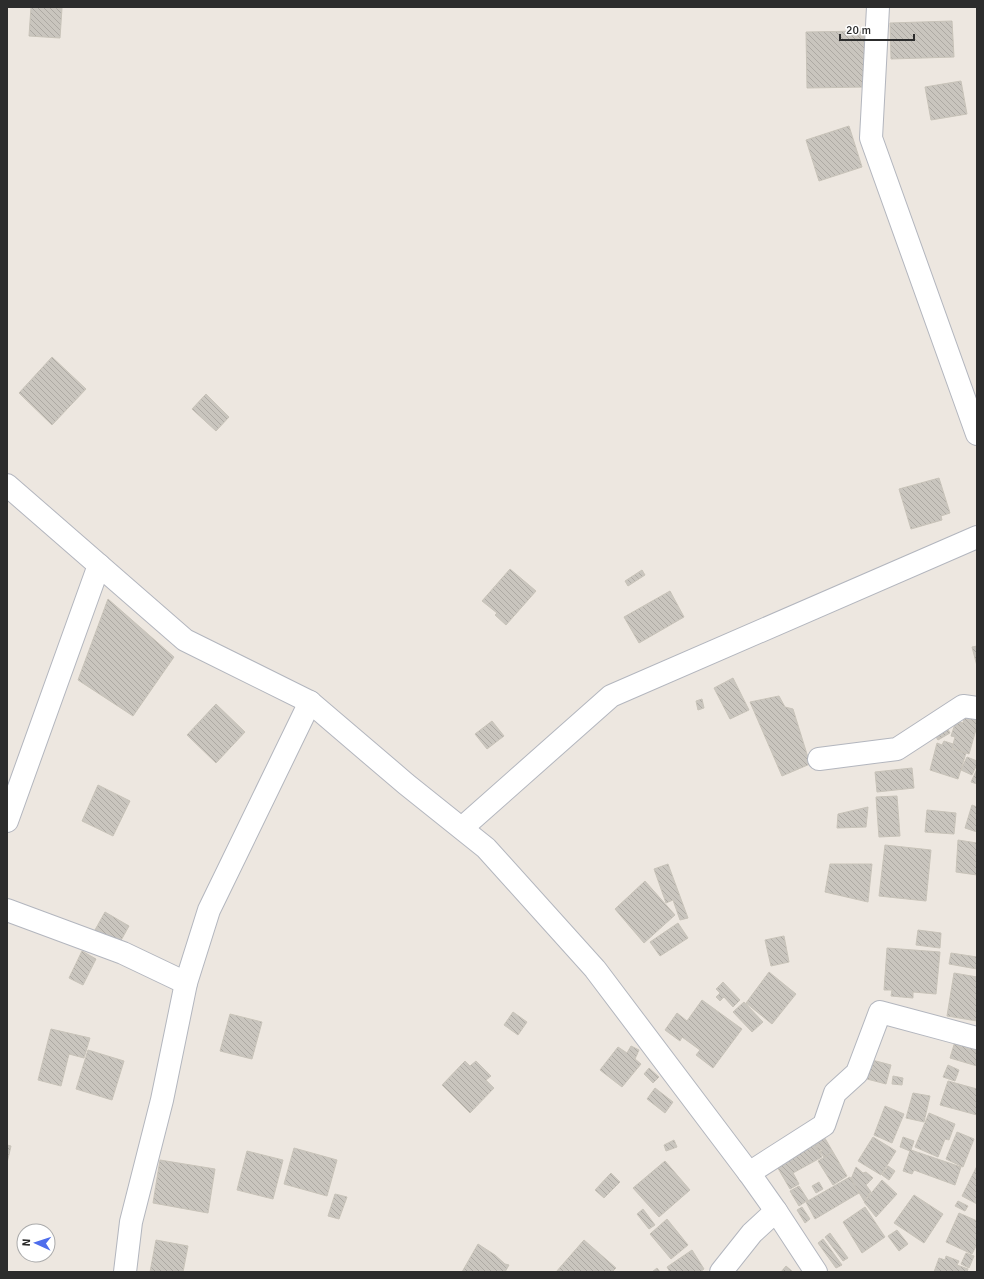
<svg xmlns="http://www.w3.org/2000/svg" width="984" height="1279" font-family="Signika,sans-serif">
	<defs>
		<pattern id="building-back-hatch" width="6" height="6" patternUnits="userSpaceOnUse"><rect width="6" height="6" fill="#c9c5be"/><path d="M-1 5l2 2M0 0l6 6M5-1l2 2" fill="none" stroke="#ada9a3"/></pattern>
	</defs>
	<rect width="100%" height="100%" fill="#ede7e0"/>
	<g fill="url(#building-back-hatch)" stroke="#c8c3b9">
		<polygon points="31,7 62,8 60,38 29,36"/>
		<polygon points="952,21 954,57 891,59 890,23"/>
		<polygon points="864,31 865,87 807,88 806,32"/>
		<polygon points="961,81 967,114 931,120 925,87"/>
		<polygon points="849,126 862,167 819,181 806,140"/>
		<polygon points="52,357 86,389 52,425 19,393"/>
		<polygon points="206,394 229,417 216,431 192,409"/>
		<polygon points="939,478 950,513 941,516 942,520 911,529 899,489"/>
		<polygon points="510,569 536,591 506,625 495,615 497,613 482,601"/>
		<polygon points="642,570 645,575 628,586 625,581"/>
		<polygon points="670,591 684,617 639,643 624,617"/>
		<polygon points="108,599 174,657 133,716 78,680"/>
		<polygon points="977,646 977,666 972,647"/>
		<polygon points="733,678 749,710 730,719 714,688"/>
		<polygon points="779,696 785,707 793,709 810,764 782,776 750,702"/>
		<polygon points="702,699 704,708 698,710 696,701"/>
		<polygon points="216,704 245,732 216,763 187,735"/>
		<polygon points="966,712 977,716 977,726 969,754 952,748 955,737 951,736 956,721 963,723"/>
		<polygon points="492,721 504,736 487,749 475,734"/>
		<polygon points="945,724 950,733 938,740 933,732"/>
		<polygon points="944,741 953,744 952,749 966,753 958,779 930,770 937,743 942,745"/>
		<polygon points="967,757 977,761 977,764 972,775 961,770"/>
		<polygon points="912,768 914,788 877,792 875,772"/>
		<polygon points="977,769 977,784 971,782"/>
		<polygon points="98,785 130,801 113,836 82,821"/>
		<polygon points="897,796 900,836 879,837 876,797"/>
		<polygon points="972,805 977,807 977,832 965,828"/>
		<polygon points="868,807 866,827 837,828 838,814"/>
		<polygon points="927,810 956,813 954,834 925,832"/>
		<polygon points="958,840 977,843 977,875 956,872"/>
		<polygon points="885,845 931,850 926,901 879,896"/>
		<polygon points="668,864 688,918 680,920 673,900 666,903 654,869"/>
		<polygon points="830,864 872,864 868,902 825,892"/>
		<polygon points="645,881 675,915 644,943 615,909"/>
		<polygon points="105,912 129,926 119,944 95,930"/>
		<polygon points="678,923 688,938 660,956 650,942"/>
		<polygon points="918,930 941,933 940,948 916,945"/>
		<polygon points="784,936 789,962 771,966 765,940"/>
		<polygon points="887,948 940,952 936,994 913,992 913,998 891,996 892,990 884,990"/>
		<polygon points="82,951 96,959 83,985 69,978"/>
		<polygon points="951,953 977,957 977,969 949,964"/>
		<polygon points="769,972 796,994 772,1024 746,1003"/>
		<polygon points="954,973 977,977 977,1021 947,1016"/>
		<polygon points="723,982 740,1000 733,1007 724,997 720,1001 716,997 720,993 716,989"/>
		<polygon points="702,1000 742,1029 713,1068 696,1055 700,1050 682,1037 680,1041 665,1030 677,1013 687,1021"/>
		<polygon points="744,1002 763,1022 752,1032 733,1012"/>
		<polygon points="513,1012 527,1022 518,1035 504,1025"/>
		<polygon points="230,1014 262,1022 252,1059 220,1051"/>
		<polygon points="51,1029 90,1038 84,1058 69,1054 61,1086 38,1080"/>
		<polygon points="956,1038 977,1044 977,1066 950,1058"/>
		<polygon points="631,1046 639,1050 635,1059 641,1064 622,1087 600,1070 618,1047 627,1053"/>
		<polygon points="88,1050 124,1061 112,1100 76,1089"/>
		<polygon points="872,1060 891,1065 886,1084 867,1079"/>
		<polygon points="465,1061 470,1066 476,1061 491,1076 486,1080 494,1088 470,1113 442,1085"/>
		<polygon points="948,1065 959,1070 955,1081 943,1077"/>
		<polygon points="649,1068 659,1077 653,1083 644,1074"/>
		<polygon points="893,1076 903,1078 902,1085 892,1084"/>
		<polygon points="948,1081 977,1089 977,1115 940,1105"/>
		<polygon points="655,1088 673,1102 665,1113 647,1099"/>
		<polygon points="913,1093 930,1096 924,1122 906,1118"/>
		<polygon points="885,1106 904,1114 892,1143 874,1135"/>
		<polygon points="929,1113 955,1124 949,1140 945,1139 938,1157 915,1147"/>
		<polygon points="957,1132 974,1139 963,1167 946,1159"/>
		<polygon points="823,1135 833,1152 824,1157 820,1152 823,1150 823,1149 819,1151 813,1141"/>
		<polygon points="873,1137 896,1151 881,1175 858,1161"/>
		<polygon points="903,1137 914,1141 911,1150 961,1167 955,1185 914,1170 912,1174 903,1171 910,1151 900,1147"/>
		<polygon points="674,1140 677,1147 666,1151 664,1145"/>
		<polygon points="814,1142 822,1157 793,1173 799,1184 790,1189 775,1163"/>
		<polygon points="7,1145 11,1146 7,1163"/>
		<polygon points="294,1148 337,1160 327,1196 284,1184"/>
		<polygon points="247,1151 283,1160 273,1199 237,1190"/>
		<polygon points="833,1152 847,1176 833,1185 818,1161"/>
		<polygon points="160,1160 215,1169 208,1213 153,1203"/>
		<polygon points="665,1161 690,1190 659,1217 633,1188"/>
		<polygon points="888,1166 895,1171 889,1180 882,1175"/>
		<polygon points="977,1166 977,1204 962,1196"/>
		<polygon points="856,1167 863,1173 866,1172 873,1178 866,1185 871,1192 864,1201 851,1179"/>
		<polygon points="611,1173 620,1182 604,1198 595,1190"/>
		<polygon points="850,1177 859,1193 815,1219 806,1202"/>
		<polygon points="882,1180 897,1194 876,1217 864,1202"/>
		<polygon points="819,1182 823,1189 816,1193 812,1186"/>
		<polygon points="799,1186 808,1200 799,1206 790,1191"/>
		<polygon points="335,1194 347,1197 339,1219 328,1216"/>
		<polygon points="914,1195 943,1214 924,1243 894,1223"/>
		<polygon points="958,1201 968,1206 965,1211 955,1206"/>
		<polygon points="802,1207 810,1219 805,1223 797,1210"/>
		<polygon points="865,1207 885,1237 862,1253 843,1222"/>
		<polygon points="643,1209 655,1225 649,1229 637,1214"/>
		<polygon points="959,1213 977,1221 977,1244 972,1254 946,1242"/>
		<polygon points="667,1219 688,1245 671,1259 650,1234"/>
		<polygon points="897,1230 908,1244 899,1251 888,1236"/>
		<polygon points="830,1233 848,1258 843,1261 825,1237"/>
		<polygon points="823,1239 842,1265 836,1268 818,1243"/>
		<polygon points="156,1240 188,1246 183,1272 150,1272"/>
		<polygon points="584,1240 616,1268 612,1272 556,1272"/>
		<polygon points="478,1244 495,1255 505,1264 509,1265 505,1272 462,1272"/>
		<polygon points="692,1250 704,1269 700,1272 670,1272 667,1267"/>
		<polygon points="966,1253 974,1256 969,1268 961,1264"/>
		<polygon points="946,1256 959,1261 957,1265 968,1269 967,1272 934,1272 939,1258 945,1260"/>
		<polygon points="786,1266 793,1272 781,1272"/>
		<polygon points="657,1268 660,1272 652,1272"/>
	</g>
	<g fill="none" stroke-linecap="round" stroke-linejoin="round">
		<g stroke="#b3b6be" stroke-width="24">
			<g id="minor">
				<polyline points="878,7 871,138 977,434"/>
				<polyline points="819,759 897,749 963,706 977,708"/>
				<polyline points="7,821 99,565"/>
				<polyline points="462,828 611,696 977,537"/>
				<polyline points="7,910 123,953 186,983"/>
				<polyline points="749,1173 824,1125 835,1093 857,1073 880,1012 977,1038"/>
				<polyline points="125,1272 131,1222 162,1100 186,983 209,910 310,702"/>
				<polyline points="721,1272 752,1233 776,1211"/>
			</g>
		</g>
		<g stroke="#b3b6be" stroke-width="24">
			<polyline id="tertiary" points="7,485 185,640 310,702 406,784 486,848 595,969 749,1173 776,1211 816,1272"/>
		</g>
		<use href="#minor" stroke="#fff" stroke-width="22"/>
		<use href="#tertiary" stroke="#fff" stroke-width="22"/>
	</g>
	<rect width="984" height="1279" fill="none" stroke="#2c2c2c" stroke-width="16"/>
	<g transform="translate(36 1243) rotate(273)"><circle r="19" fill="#ffffff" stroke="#ababab"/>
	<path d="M0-3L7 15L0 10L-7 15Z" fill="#4e6dec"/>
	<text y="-6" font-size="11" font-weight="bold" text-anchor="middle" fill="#2c2c2c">N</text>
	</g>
	<path d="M840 34v6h74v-6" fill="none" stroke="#2c2c2c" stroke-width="2"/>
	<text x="846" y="34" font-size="12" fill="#2c2c2c" stroke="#ffffff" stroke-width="3" paint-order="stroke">20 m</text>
</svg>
